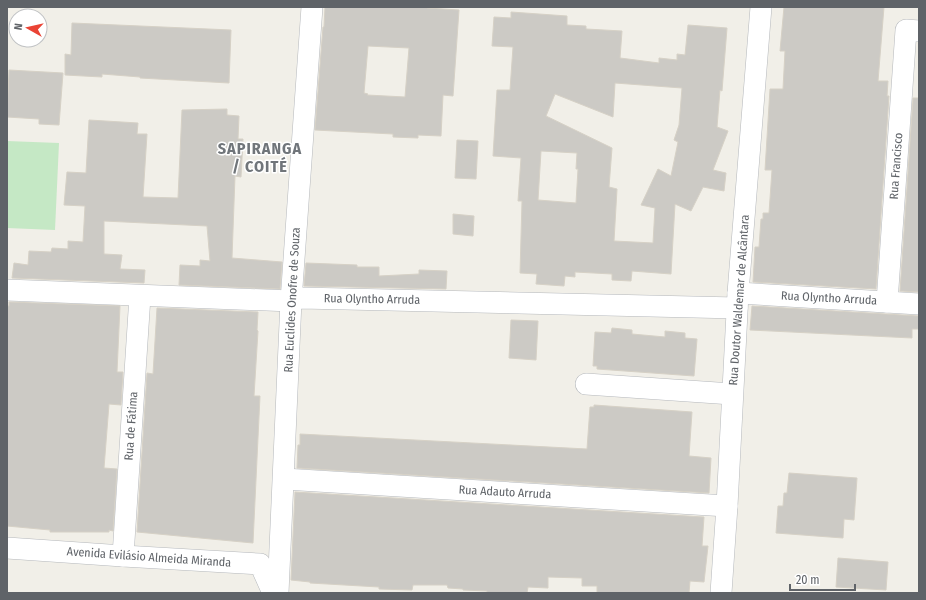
<svg xmlns="http://www.w3.org/2000/svg" width="926" height="600" font-family="'Fira Sans Condensed',sans-serif">
	<rect width="100%" height="100%" fill="#f1efe8"/>
	<polygon fill="#c5e8c5" points="7,141 59,143 55,230 7,228"/>
	<g fill="#cccac5" stroke="#d6d1c6" fill-rule="evenodd">
		<path d="M325,7H427V8L459,10L453,96L443,95L441,136L418,135V138L393,137V134L315,130L323,27H324ZM368,46L409,48L405,97L367,95L368,94L364,93Z"/>
		<polygon points="784,7 884,7 878,81 888,81 887,96 889,96 876,289 753,282 755,247 759,247 761,219 763,219 763,213 769,213 772,170 765,170 770,89 783,89 785,51 780,51"/>
		<path d="M511,12L567,16V25L586,26V29L622,31L620,58L659,63V58L677,60V54L685,55L688,25L727,28L722,91L720,90L717,127L728,131L713,170L726,173L724,191L703,187L691,211L675,204L671,274L632,271L631,281L612,280V274L575,272V277L565,276L564,286L536,284L537,274L520,273L522,201H518L521,158L493,156L497,90H510L513,47L492,46L494,17L511,18ZM615,83L682,88L679,125L674,140L678,142L671,176L658,169L641,205L655,208L653,243L614,241L617,189L609,187L612,148L546,116L555,94L613,117ZM541,151L577,153L576,169H578L576,203L538,200Z"/>
		<polygon points="72,23 231,30 229,83 140,78 140,77 102,74 102,77 65,75 65,54 71,55"/>
		<polygon points="9,70 63,73 59,125 39,124 39,119 7,117"/>
		<polygon points="913,98 919,98 919,292 900,291"/>
		<polygon points="227,109 227,115 239,116 238,139 243,139 241,177 235,176 232,258 282,262 280,289 179,285 180,265 200,266 200,260 210,261 207,226 104,221 104,254 122,255 120,269 145,270 144,283 12,278 14,263 28,265 29,251 51,252 52,248 68,249 68,241 83,242 85,206 64,205 67,172 86,173 89,120 138,123 137,134 147,134 143,197 178,198 182,110"/>
		<polygon points="457,140 478,141 476,179 455,178"/>
		<polygon points="453,214 474,216 473,236 453,234"/>
		<polygon points="306,263 357,265 357,267 379,267 379,276 419,274 419,270 447,271 446,289 304,286"/>
		<polygon points="9,302 120,306 117,372 123,372 121,405 109,404 104,468 117,469 113,531 109,530 109,532 50,532 50,530 7,526 7,306 9,306"/>
		<polygon points="752,306 919,316 919,329 912,329 912,338 750,330"/>
		<polygon points="157,308 258,312 257,330 258,331 254,396 260,396 253,543 137,532 147,373 153,374"/>
		<polygon points="511,320 538,321 536,360 509,358"/>
		<polygon points="612,328 632,330 632,334 665,337 665,331 685,333 685,338 697,339 694,376 597,369 597,366 593,366 595,332 611,333"/>
		<polygon points="594,405 692,412 689,456 711,458 709,493 297,468 298,445 300,445 300,434 587,449 590,407 594,407"/>
		<polygon points="789,473 857,478 854,520 844,519 843,538 776,533 778,506 783,506 784,493 787,493"/>
		<polygon points="295,492 704,517 702,546 708,546 704,582 690,581 689,593 597,593 597,586 582,586 582,578 548,577 548,588 528,587 527,593 487,593 487,591 463,590 463,589 448,588 447,585 413,585 412,590 379,589 379,587 310,583 310,582 291,580"/>
		<polygon points="838,558 888,562 886,590 836,587"/>
	</g>
	<g fill="none" stroke-linecap="round" stroke-linejoin="round">
		<g stroke="#b5b8bc" stroke-width="22">
			<g id="minor">
				<polyline points="7,290 291,301 301,298 737,308"/>
				<polyline points="738,293 919,304"/>
				<polyline points="887,302 906,30 919,31"/>
				<polyline points="586,384 732,394"/>
				<polyline points="284,479 727,506"/>
				<polyline points="7,548 123,556 260,564 273,593"/>
				<polyline points="123,556 140,296"/>
				<polyline points="278,593 291,301 312,7"/>
				<polyline points="721,593 727,506 738,293 761,7"/>
			</g>
		</g>
		<use href="#minor" stroke="#fff" stroke-width="21"/>
	</g>
	<g text-anchor="middle" dominant-baseline="central" stroke-width="3" stroke-linejoin="round" paint-order="stroke">
		<g font-size="12" fill="#5f6368" stroke="#fff">
			<text transform="translate(896 166) rotate(-86)">Rua Francisco</text>
			<text transform="translate(829 298) rotate(3)">Rua Olyntho Arruda</text>
			<text transform="translate(372 299) rotate(1)">Rua Olyntho Arruda</text>
			<text transform="translate(292 300) rotate(-87)">Rua Euclides Onofre de Souza</text>
			<text transform="translate(739 300) rotate(-86)">Rua Doutor Waldemar de Alcântara</text>
			<text transform="translate(131 426) rotate(-86)">Rua de Fátima</text>
			<text transform="translate(505 492) rotate(3)">Rua Adauto Arruda</text>
			<text transform="translate(149 557) rotate(4)">Avenida Evilásio Almeida Miranda</text>
		</g>
		<g font-size="16" font-weight="bold" letter-spacing="1" fill="#70757a" stroke="#fff">
			<text x="260" y="148">SAPIRANGA<tspan x="260" dy="18">/ COITÉ</tspan></text>
		</g>
	</g>
	<rect width="926" height="600" fill="none" stroke="#5f6368" stroke-width="16"/>
	<g transform="translate(28 28) rotate(278)"><circle r="19" fill="#ffffff" stroke="#bfc1c3"/>
	<path d="M0-3L7 15L0 10L-7 15Z" fill="#ea4335"/>
	<text y="-6" font-size="11" font-weight="bold" text-anchor="middle" fill="#5f6368">N</text>
	</g>
	<path d="M790 584v6h65v-6" fill="none" stroke="#5f6368" stroke-width="2"/>
	<text x="796" y="584" font-size="12" fill="#5f6368" stroke="#ffffff" stroke-width="3" paint-order="stroke">20 m</text>
</svg>
